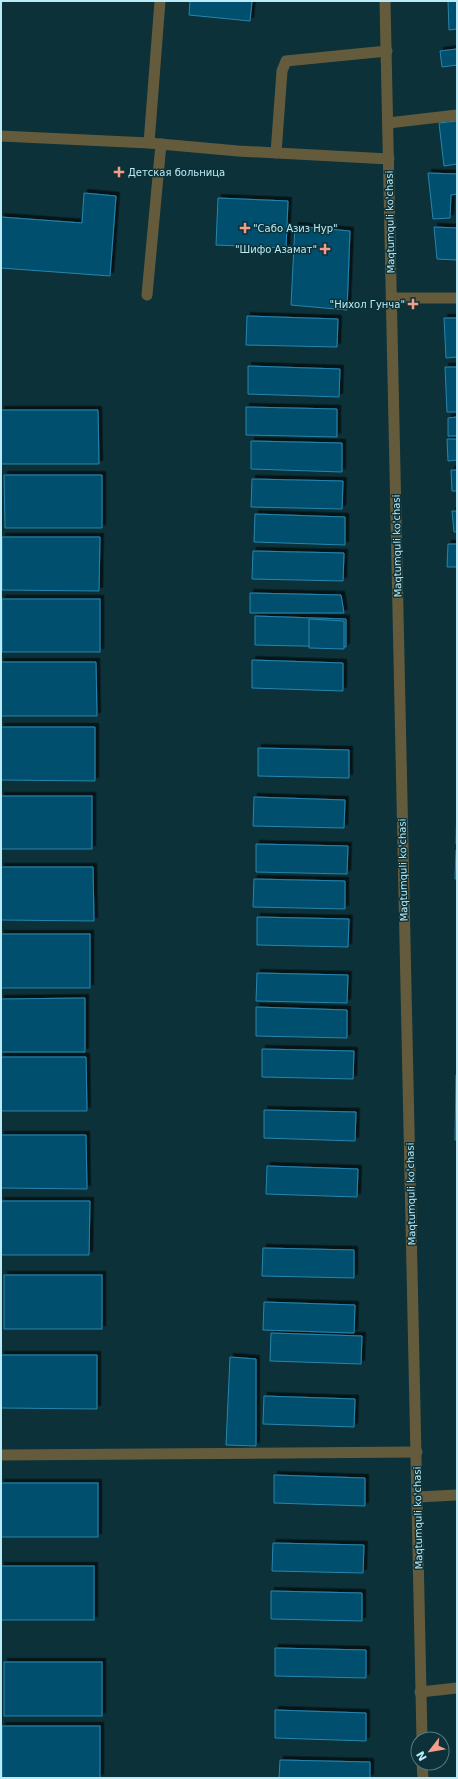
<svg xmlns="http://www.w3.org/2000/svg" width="458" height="1779" font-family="'DejaVu Sans',sans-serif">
	<defs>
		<filter id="shadow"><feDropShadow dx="3.5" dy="-3.5" stdDeviation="0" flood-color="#0009"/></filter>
	</defs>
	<rect width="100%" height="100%" fill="#0c3138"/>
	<g fill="#00506e" stroke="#2785ae" filter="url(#shadow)">
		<polygon points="190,1 252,1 250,21 189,15"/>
		<polygon points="448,1 457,1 457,29 449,30"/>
		<polygon points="457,49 457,65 442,67 440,51"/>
		<polygon points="457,121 457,164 444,166 439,123"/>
		<polygon points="428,173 457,174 457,194 451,195 450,218 433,219"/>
		<polygon points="84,193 116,196 110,276 1,268 1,217 82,223"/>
		<polygon points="218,198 288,201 286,248 216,245"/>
		<polygon points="295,226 350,231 347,310 291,305"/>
		<polygon points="434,227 457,228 457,260 437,259"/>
		<polygon points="247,316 338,319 337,347 246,345"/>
		<polygon points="444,318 457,318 457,357 446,358"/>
		<polygon points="248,366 340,369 339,397 248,394"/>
		<polygon points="445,367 457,367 457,412 447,412"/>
		<polygon points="246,407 337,409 337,437 246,435"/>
		<polygon points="1,410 98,410 99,464 1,464"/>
		<polygon points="457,417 457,436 448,436 448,418"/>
		<polygon points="447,439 457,439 457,460 448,461"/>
		<polygon points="251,441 342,443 342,472 251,469"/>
		<polygon points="451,470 457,470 457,491 452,491"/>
		<polygon points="4,475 102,475 102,528 5,528"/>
		<polygon points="252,479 343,481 342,509 251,507"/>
		<polygon points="452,511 457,511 457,532 454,532"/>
		<polygon points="255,514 345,517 345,545 254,542"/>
		<polygon points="2,537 100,537 99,591 2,590"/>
		<polygon points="448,544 457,544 457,567 447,567"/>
		<polygon points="253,551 344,553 343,581 252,579"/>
		<polygon points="250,593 341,595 344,613 250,613"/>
		<rect x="2" y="599" width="98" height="53"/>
		<polygon points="255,616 346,619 346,647 255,645"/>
		<polygon points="309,619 344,621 344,649 309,648"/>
		<polygon points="252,660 343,663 343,691 252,688"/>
		<polygon points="1,662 96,662 97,716 1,716"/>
		<polygon points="1,727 95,727 95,781 1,780"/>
		<polygon points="258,748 349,750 349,778 258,776"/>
		<rect x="1" y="796" width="91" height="53"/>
		<polygon points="254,797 345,800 344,828 253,826"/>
		<polygon points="457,798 457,844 456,844"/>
		<polygon points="256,844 348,846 347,874 256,872"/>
		<polygon points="456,850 457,850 457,879 455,879"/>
		<polygon points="1,867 93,867 94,921 1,920"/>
		<polygon points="254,879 345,881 345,909 253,907"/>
		<polygon points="257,917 349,919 348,947 257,945"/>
		<rect x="1" y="934" width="89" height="54"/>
		<polygon points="257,973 348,975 347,1003 256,1001"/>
		<polygon points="85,998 85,1052 1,1052 1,999"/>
		<polygon points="256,1007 347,1010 347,1038 256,1036"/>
		<polygon points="262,1049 354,1051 353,1079 262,1077"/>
		<polygon points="1,1057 86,1057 87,1111 1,1111"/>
		<polygon points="456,1075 457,1075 457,1140 455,1140"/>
		<polygon points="264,1110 356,1112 355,1141 264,1138"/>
		<polygon points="1,1135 86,1135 87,1189 1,1188"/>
		<polygon points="267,1166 358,1169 357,1197 266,1194"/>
		<polygon points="1,1201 90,1201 89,1255 1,1255"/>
		<polygon points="263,1248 354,1250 354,1278 262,1276"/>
		<rect x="4" y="1275" width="98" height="54"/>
		<polygon points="264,1302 355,1305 354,1333 263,1330"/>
		<polygon points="271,1333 362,1336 361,1364 270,1361"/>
		<polygon points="1,1355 97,1355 97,1409 1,1408"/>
		<polygon points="230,1357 256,1359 256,1446 226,1445"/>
		<polygon points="264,1396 355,1399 354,1427 263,1424"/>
		<polygon points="274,1475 365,1478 365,1506 274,1503"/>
		<rect x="1" y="1483" width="97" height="54"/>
		<polygon points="273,1543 364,1545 363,1573 272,1571"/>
		<rect x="1" y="1566" width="93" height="54"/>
		<polygon points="271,1591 362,1593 362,1621 271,1619"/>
		<polygon points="275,1648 366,1650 366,1678 275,1676"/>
		<rect x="4" y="1662" width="98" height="54"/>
		<polygon points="275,1710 366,1713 366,1741 275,1738"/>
		<rect x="2" y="1726" width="98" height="52"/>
		<polygon points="280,1760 370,1762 370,1778 279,1778"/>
	</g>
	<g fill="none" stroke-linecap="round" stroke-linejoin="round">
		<g stroke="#645b3c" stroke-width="11">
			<polyline points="388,123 457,115"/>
			<polyline points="1,136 149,143 238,151 389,159"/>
			<polyline points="149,143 160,1"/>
			<polyline points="276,153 282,71 286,61 387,51"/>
			<polyline points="147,295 161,144"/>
			<polyline points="392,298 457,298"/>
			<polyline points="420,1692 457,1688"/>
		</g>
		<g stroke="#645b3c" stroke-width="11">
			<polyline points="385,1 422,1739"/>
			<polyline points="1,1455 417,1452"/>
			<polyline points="418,1497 457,1495"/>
			<polyline points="422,1763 423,1778"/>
		</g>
	</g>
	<g fill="#f49d8b" stroke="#0c3138" stroke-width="1.5">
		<path d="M117 166h4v4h4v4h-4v4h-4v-4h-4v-4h4z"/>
		<path d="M243 222h4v4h4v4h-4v4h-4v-4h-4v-4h4z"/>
		<path d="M323 243h4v4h4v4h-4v4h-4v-4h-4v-4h4z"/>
		<path d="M411 298h4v4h4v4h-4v4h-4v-4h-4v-4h4z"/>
	</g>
	<g text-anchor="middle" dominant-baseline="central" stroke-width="3" stroke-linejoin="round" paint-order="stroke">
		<g font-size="10" fill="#baebf6" stroke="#0c3138" text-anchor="start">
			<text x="128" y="172">Детская больница</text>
			<text x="253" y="228">"Сабо Азиз Нур"</text>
			<text x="317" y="249" text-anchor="end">"Шифо Азамат"</text>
			<text x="405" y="304" text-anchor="end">"Нихол Гунча"</text>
		</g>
		<g font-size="10" fill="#baebf6" stroke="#0c3138">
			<text transform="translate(390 222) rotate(-91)">Maqtumquli ko'chasi</text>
			<text transform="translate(397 546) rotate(-91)">Maqtumquli ko'chasi</text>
			<text transform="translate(403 870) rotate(-91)">Maqtumquli ko'chasi</text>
			<text transform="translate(411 1194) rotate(-91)">Maqtumquli ko'chasi</text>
			<text transform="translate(418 1518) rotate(-91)">Maqtumquli ko'chasi</text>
		</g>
	</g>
	<rect width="458" height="1779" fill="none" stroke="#baebf6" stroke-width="4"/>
	<g transform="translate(430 1751) rotate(239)"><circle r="19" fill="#0c3138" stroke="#527b84"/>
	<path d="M0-3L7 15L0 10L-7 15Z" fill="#f49d8b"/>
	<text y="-6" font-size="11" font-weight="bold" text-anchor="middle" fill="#baebf6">N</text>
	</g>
</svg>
